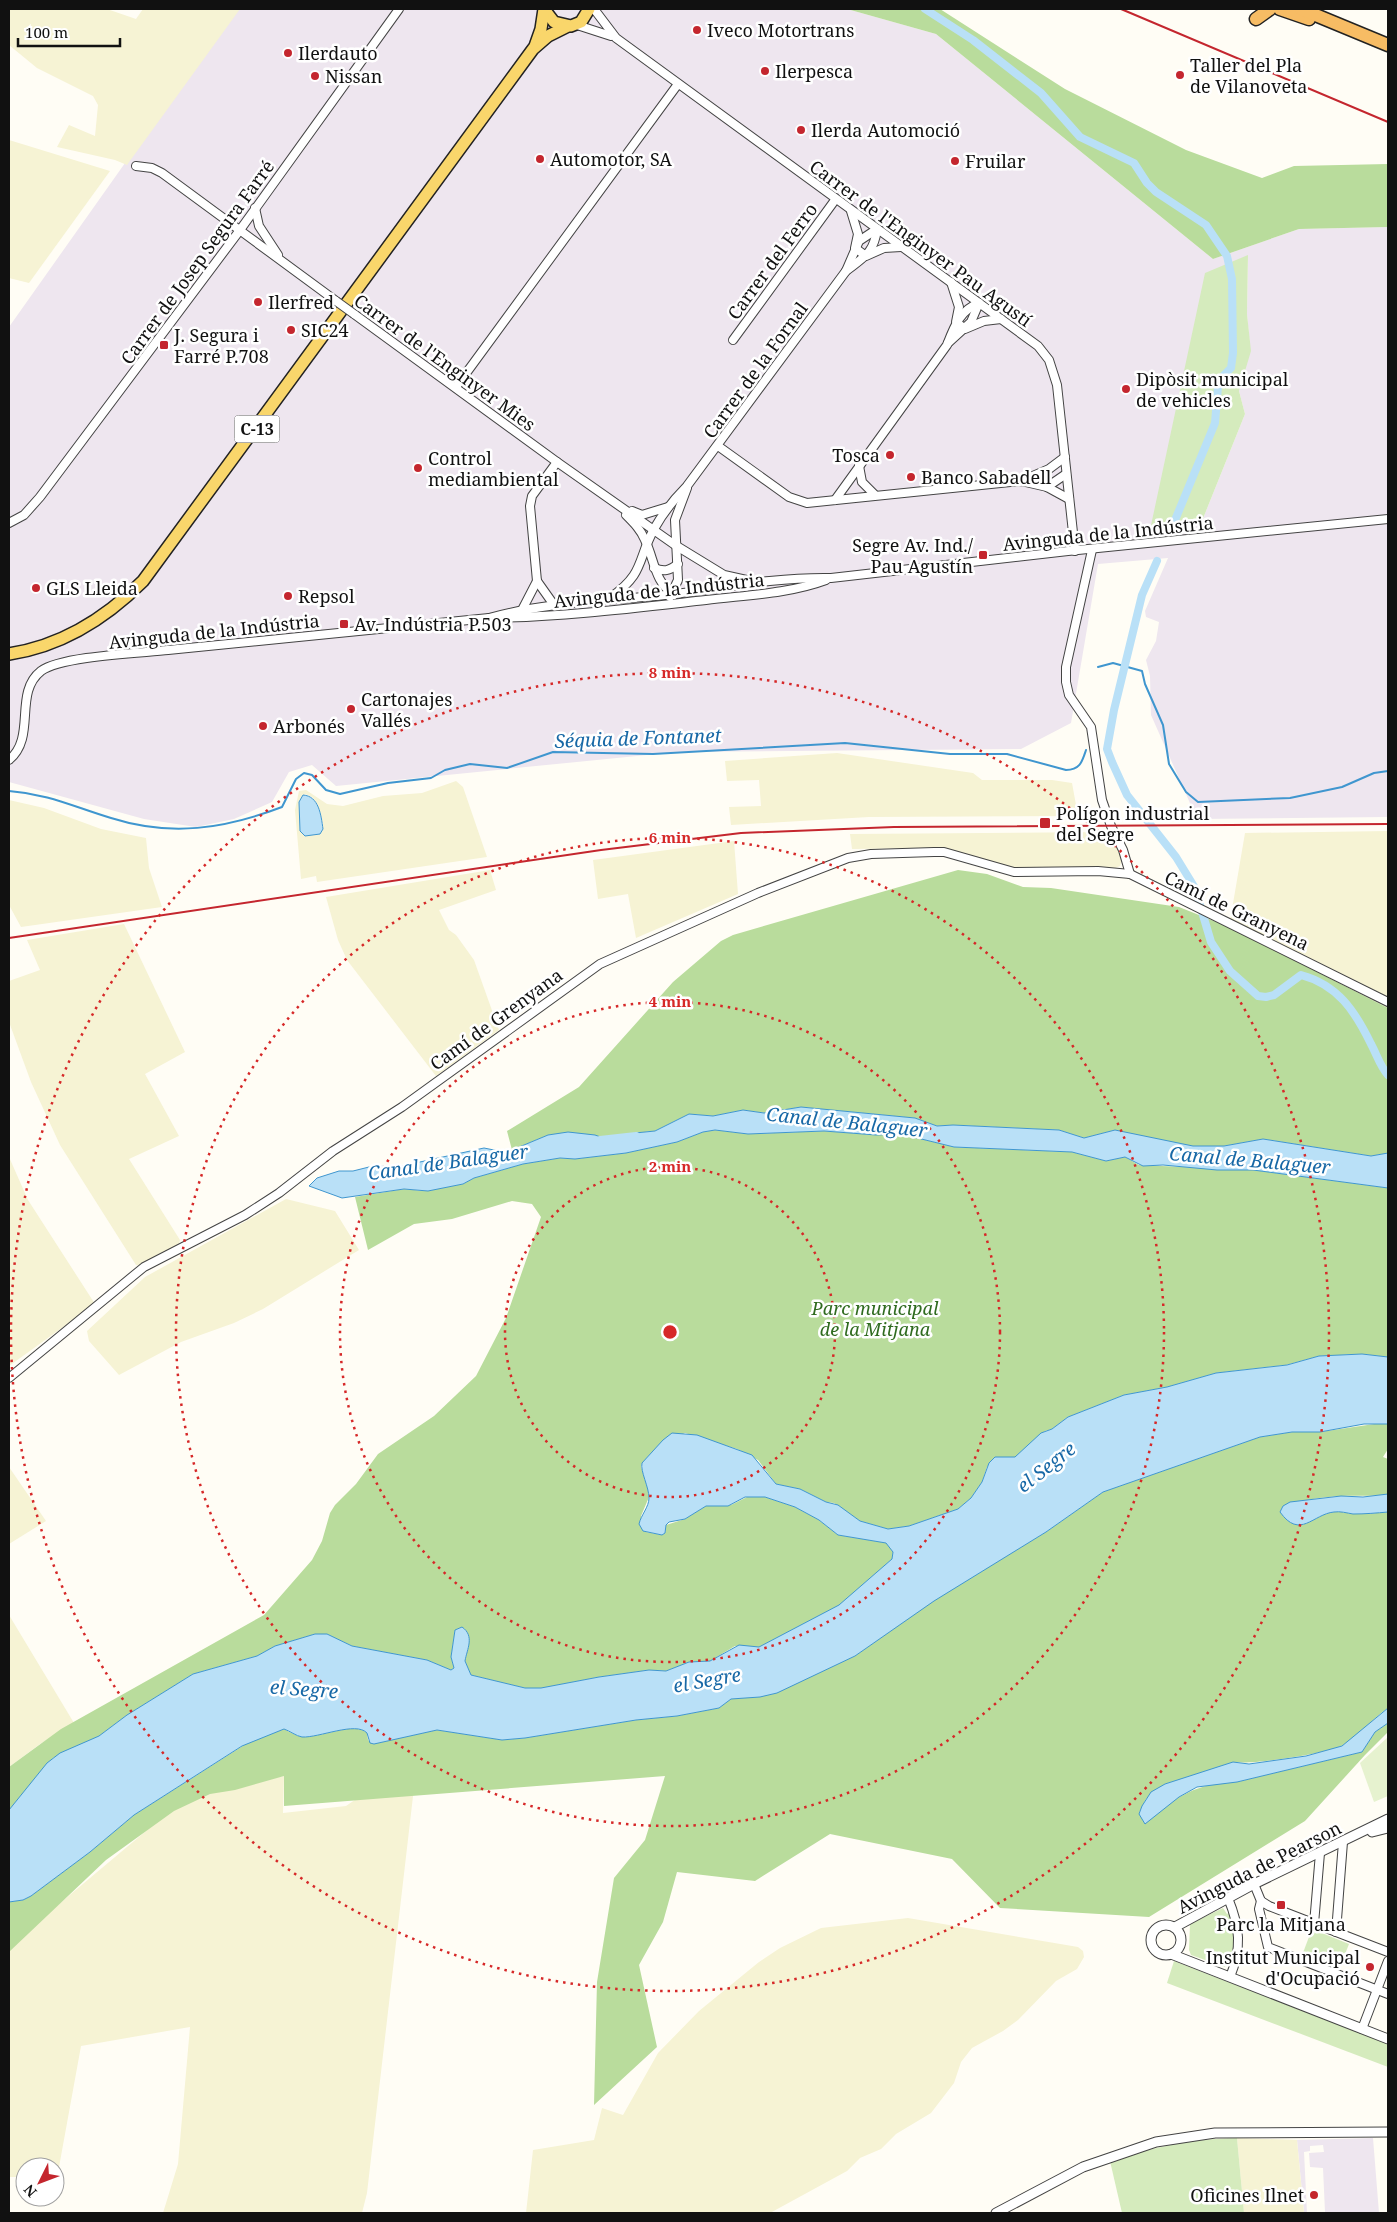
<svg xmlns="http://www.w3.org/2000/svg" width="1397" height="2222" font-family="'Noto Serif',serif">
	<rect width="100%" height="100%" fill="#fffdf5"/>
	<g fill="#eee6ef" fill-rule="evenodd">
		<path d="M234,9H847L936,34L1213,259L1299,229L1388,227V817L1197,819L1151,715L1150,676L1146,660L1156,641L1159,622L1146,617L1145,611L1168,558L1098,564L1071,723L1021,749L677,752L336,786L312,765L289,772L272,802L234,819L196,827L144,819L9,782V327ZM1248,256L1247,314L1250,347L1239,391L1245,414L1202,521Z"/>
		<polygon points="1373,2138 1379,2213 1319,2213 1325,2212 1323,2168 1310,2167 1309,2153 1324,2152 1323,2145 1310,2146 1310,2151 1304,2152 1307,2213 1304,2213 1297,2140"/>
	</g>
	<g fill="#f6f3d4" fill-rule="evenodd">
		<polygon points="9,9 107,9 136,19 143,9 240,9 127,165 115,160 57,147 69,125 95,136 98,105 93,96 37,68 9,45"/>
		<polygon points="9,140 110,171 29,283 9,278"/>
		<polygon points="837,753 973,773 982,780 1052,780 1072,783 1078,816 869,817 731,825 729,807 761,806 759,780 727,781 725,761"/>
		<path d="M456,781L463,787L487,857L317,882L316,876L301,879L295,810L299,791L306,790L327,804L343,806L383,796L422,793ZM305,794L312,797L318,805L323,824L320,834L305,836L300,831L299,802Z"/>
		<polygon points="9,800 44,808 101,829 146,838 149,868 162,907 21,927 9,905"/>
		<polygon points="1388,831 1388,1008 1229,927 1245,833"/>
		<polygon points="1111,832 1122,859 1120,866 1113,869 1016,869 945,848 852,849 850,834"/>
		<polygon points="734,841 738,894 636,938 628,894 598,899 593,860"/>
		<polygon points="490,870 496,890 439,910 449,930 456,935 474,960 499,1030 436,1076 347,960 338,940 326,897"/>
		<polygon points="124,924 185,1052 145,1074 179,1136 129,1159 180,1240 179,1244 141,1266 136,1265 60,1145 31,1082 9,1022 9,981 40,970 27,940"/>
		<polygon points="9,1157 28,1200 95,1304 9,1366"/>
		<polygon points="286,1199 335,1211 359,1250 263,1309 234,1323 181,1342 119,1375 89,1341 87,1331 145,1277"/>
		<polygon points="9,1467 46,1521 9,1544"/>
		<polygon points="9,1615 74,1723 40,1744 9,1767"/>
		<polygon points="284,1776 283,1813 346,1806 375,1786 415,1779 367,2193 362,2213 163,2213 178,2164 190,2027 81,2046 57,2178 55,2178 55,2167 25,2167 25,2177 9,2177 9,1946 171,1810 199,1792"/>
		<polygon points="908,1918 1078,1947 1083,1951 1084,1957 1077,1969 1056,1981 1018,2020 1003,2031 972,2048 961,2062 954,2083 931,2113 896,2134 881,2149 860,2158 847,2171 770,2213 526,2213 533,2150 594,2140 602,2108 623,2115 658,2053 699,2011 759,1962 780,1948 821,1928"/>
		<polygon points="1237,2138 1297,2140 1304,2213 1244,2213"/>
	</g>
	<g fill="#d5ebbd">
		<polygon points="1248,255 1247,314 1251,351 1239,391 1245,414 1202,521 1150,530 1205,273"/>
		<polygon points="1223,1908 1227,1914 1230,1912 1235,1934 1233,1960 1227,1959 1225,1967 1191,1955 1189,1950 1190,1924"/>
		<polygon points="1312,1929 1349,1944 1338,1972 1301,1958"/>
		<polygon points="1174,1961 1388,2044 1388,2067 1167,1983"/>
		<path d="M1237,2138L1244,2213H1122L1110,2161C1155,2147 1190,2139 1237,2138Z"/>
	</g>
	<g fill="#b9dc9c">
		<polygon points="847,9 940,9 1065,89 1186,150 1262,178 1294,166 1388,164 1388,227 1299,229 1213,259 936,34"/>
		<polygon points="958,870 987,874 1023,887 1051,888 1179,907 1229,927 1388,1008 1388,1153 1371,1156 1263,1139 1224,1146 1189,1146 1115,1130 1084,1138 1059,1130 953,1125 937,1126 915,1118 801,1107 764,1113 743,1110 713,1116 689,1114 655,1131 635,1133 624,1138 606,1139 572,1133 548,1135 512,1150 507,1131 579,1087 673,982 721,941 733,935"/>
		<path d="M715,1130L748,1134L824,1131L877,1135L901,1134L954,1147L1072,1152L1106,1161L1125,1157L1139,1165L1253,1170L1388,1188V1357L1362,1354L1319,1356L1286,1365L1216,1373L1167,1387L1124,1395L1068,1417L1052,1429L1045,1431L1015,1458H995L987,1467L982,1482L971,1498L958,1509L909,1526L888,1529L860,1521L834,1503L826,1502L800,1489L776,1484L758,1460L737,1449L685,1433L658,1446L642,1463L641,1467L648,1485L649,1497L641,1516L646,1532L662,1535L665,1533L666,1525L685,1519L706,1506L731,1505L749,1496L765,1497L795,1507L819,1520L838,1535L887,1543L893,1552L892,1559L840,1605L759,1647L735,1646L710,1661L689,1662L666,1671L649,1670L599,1677L537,1689L525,1688L471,1675L465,1661C467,1650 474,1636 462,1627L455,1630L451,1657L454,1668L451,1670L427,1660L352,1646L327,1634H315L275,1646L257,1656L193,1674L127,1715L99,1736L53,1758L9,1810V1767L61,1729L264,1615L312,1560L322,1541L330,1513L335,1505L356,1484L378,1454L434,1416L476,1376L506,1318L541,1217L532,1204L512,1201L452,1219L414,1224L368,1250L355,1197L404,1189L424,1191L463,1184L474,1178L523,1164L560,1158L575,1159L626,1153L677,1142L703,1132Z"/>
		<path d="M1381,1423L1388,1424V1449L1383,1457L1388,1459V1494C1372,1497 1358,1495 1341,1496C1322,1497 1301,1500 1283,1506L1280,1512C1300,1540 1313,1514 1334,1512C1340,1511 1347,1513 1353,1514C1365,1514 1377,1513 1388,1512V1708C1372,1719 1360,1735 1343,1745C1331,1753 1251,1765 1237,1762L1165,1784L1146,1799L1139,1813L1145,1823C1173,1798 1198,1782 1237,1782L1362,1752L1375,1732L1388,1723V1732L1365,1755L1305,1821L1149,1917L1000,1908L952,1859L830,1834L755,1881L677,1872L663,1922L639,1965L657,2047L594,2105L597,1982L614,1878L645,1840L665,1776L284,1806V1776L235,1790L210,1794L174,1811L106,1860L9,1952V1902L23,1900L31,1896L90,1852L134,1815L249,1742L284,1729C290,1732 296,1736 302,1737C319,1738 356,1721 367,1733L368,1740L373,1744L437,1730L502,1740L525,1738L636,1720L677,1716L719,1708L731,1699L773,1694L855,1656L934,1600L1046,1532L1103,1492L1260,1437L1292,1432H1320Z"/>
	</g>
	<polygon fill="#e6f2cf" points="1388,1737 1388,1796 1374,1802 1360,1763"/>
	<g fill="#b9e0f7" stroke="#3f96cf">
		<path d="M303,795C319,796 321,815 323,829L320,834L305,836L300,831L299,802Z"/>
		<polygon points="801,1107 915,1118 937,1126 953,1125 1059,1130 1084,1138 1115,1130 1193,1146 1224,1146 1263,1139 1371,1156 1388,1153 1388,1188 1253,1170 1217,1170 1163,1165 1143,1166 1125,1157 1106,1161 1072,1152 954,1147 901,1134 876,1135 824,1131 748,1134 715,1130 703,1132 677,1142 626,1153 575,1159 560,1158 523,1164 474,1178 463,1184 428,1191 404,1189 342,1198 309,1186 317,1178 339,1171 353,1171 373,1166 397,1167 484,1148 499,1151 512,1150 548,1135 568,1132 595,1135 606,1139 624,1138 635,1133 655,1131 689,1114 713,1116 743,1110 764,1113"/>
		<path d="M1362,1354L1388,1357V1424H1364L1320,1432H1292L1260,1437L1103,1492L1046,1532L934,1601L855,1656L777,1693L760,1697L731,1699L719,1708L677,1716L636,1720L525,1738L502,1740L437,1730L374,1744L370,1743L367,1733C356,1721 319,1738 302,1737C296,1736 290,1731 284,1729L242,1746L134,1815L90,1852L31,1896L23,1900L9,1902V1810L47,1763L60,1753L99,1736L127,1715L193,1674L257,1656L275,1646L315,1634H327L352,1646L427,1660L451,1670L454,1668L451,1657L455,1630L462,1627C475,1636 467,1649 465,1661L471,1675L525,1688H541L599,1677L649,1670L666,1671L689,1662L710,1661L739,1645L759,1647L839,1605L892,1559L893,1552L886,1543L838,1535L819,1520L795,1507L765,1497H745L728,1506H706L685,1519L669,1522L666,1525L665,1533L662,1535L643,1531L639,1524C641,1515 649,1507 649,1498C649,1487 640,1471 642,1463L663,1440L672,1433L697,1435L752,1455L776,1484L800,1489L826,1502L838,1505L860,1521L888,1529L909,1526L958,1509L971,1498L982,1482L989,1463L995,1457H1015L1041,1433L1052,1429L1068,1417L1124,1395L1167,1387L1216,1373L1287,1365L1319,1356Z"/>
		<path d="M1388,1494V1512C1377,1513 1365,1514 1353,1514C1347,1513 1340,1511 1334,1512C1313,1514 1300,1540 1280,1512L1283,1506L1290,1502L1341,1496L1363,1497Z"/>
		<polygon points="1388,1708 1388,1723 1375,1732 1362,1752 1237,1782 1197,1787 1179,1797 1145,1824 1139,1814 1142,1806 1151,1792 1165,1784 1233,1762 1249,1764 1306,1756 1342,1746"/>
	</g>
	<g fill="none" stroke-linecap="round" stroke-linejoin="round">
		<g stroke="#3f96cf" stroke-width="2">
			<polyline points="1098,667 1113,663 1142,671 1145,684 1163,725 1169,764 1186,792 1198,802 1290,798 1342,787 1374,773 1388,771"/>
			<path d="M9,791C49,794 74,807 111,818C171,837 224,829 282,807L296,779L304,773L312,775L326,790L340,794L388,783L431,778L445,770L470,764L507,768L553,752L653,754L845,743L950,754H1007L1066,770C1080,770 1082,762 1086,750"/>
		</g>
		<g stroke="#b9e0f7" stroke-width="8">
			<polyline points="925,9 973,40 1041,93 1080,137 1134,163 1147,183 1156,192 1206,225 1227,256 1232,279 1233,353 1231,368 1223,376 1218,387 1215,423 1173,525"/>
			<path d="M1157,561L1142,595L1114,710L1107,749L1112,762L1127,795L1176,857L1195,888L1211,942L1230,971L1258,996L1266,997L1274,995L1301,975C1338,985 1355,1011 1371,1044C1377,1055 1380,1066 1388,1075"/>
			<polyline points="600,1140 636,1136"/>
		</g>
		<g stroke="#444" stroke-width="10">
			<g id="minor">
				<polyline points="594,9 616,38 1038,346 1049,360 1057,385 1075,551"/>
				<polyline points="577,25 611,36"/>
				<polyline points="136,166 152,168 162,173 336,301"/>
				<polyline points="255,208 259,226 278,255"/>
				<polyline points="851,211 858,234 855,248 866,256 884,248 901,247"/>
				<polyline points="846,271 859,241 877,229"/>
				<polyline points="951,282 959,307 956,322 965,329 984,321 1001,319"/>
				<polyline points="354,314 557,462 675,545 724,575 751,581"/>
				<polyline points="733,340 835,200"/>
				<polyline points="948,343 971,322 979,303"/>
				<polyline points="456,387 678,84"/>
				<polyline points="718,446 789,497 807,503 1021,481 1047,487 1069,499"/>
				<polyline points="859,466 862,482 875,495"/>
				<polyline points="1021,481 1049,469 1065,457"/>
				<polyline points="1047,487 1066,474"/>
				<path d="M835,500L947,345C954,327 960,310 979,303"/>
				<polyline points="632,511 642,515 668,507"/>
				<path d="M626,515C634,523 641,530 645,540C655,561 654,581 674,595"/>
				<polyline points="9,523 24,515 40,497 240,230 399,9"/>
				<polyline points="1092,550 1066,667 1066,682 1069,695 1091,727 1102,800 1111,826 1123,850 1130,874"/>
				<path d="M654,568C664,572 669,571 678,564"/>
				<path d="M611,597C645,573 637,560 654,529C663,513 674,499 687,486L846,271C864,257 874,253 877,229"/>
				<polyline points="670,597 678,580 675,520 687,488"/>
				<polyline points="554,605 537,581 530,506 532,496 557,462"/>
				<polyline points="523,608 537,581"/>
				<path d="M489,618C550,601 612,601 675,594C727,587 778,577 831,578L1068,551L1388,519"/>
				<path d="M9,760C37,737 13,693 41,671C61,656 141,653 168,650C275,639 382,629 489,618C562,617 634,608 706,600C746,595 788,594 826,580"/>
				<polyline points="9,1378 144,1267 245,1215 279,1193 333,1151 402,1107 600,964 758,893 848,858 871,854 934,852 944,852 1014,872 1098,871 1130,874 1388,1002"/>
				<polyline points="1254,1884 1261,1901 1269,1906 1388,1952"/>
				<path d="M1228,1898C1240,1927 1242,1948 1230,1977"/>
				<polyline points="1261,1901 1259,1909 1268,1947 1388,1994"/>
				<polyline points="1314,1924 1320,1853"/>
				<polyline points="1336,1932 1343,1842"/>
				<polyline points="1362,2029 1388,1961"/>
			</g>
		</g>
		<g stroke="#444" stroke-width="11">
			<g id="tertiary">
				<polyline points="1372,1832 1388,1828"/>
				<circle cx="1166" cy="1940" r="15"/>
				<polyline points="1175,1927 1254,1884 1388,1819"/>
				<polyline points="1171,1954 1388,2039"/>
				<polyline points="996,2213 1083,2167 1156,2142 1215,2133 1388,2132"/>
			</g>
		</g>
		<g stroke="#222" stroke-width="14">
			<g id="primary">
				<polyline points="544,9 554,22 571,26 581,22 589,9"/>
				<polyline points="535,46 541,29 544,9"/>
				<path d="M9,654C62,646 106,618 143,581L533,49L548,36L568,26"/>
			</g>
		</g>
		<g stroke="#222" stroke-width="15">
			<g id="trunk">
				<polyline points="1280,9 1309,19"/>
				<polyline points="1301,9 1388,45"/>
				<polyline points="1256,19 1270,9"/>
			</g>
		</g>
		<use href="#minor" stroke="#fff" stroke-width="8"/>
		<use href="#tertiary" stroke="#fff" stroke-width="9"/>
		<use href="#primary" stroke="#f9d66b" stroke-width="11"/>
		<use href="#trunk" stroke="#f7bc64" stroke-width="12"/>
		<g stroke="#c4262e" stroke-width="2">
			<polyline points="1121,9 1388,122"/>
			<polyline points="9,938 601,850 741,833 894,827 1388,824"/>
		</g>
		<g stroke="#444" stroke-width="10" stroke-linecap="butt">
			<polyline id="minor-bridge" points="336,301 354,314"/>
		</g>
		<use href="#minor-bridge" stroke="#fff" stroke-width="8"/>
	</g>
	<g fill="none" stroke="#d62828" stroke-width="2.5" stroke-dasharray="2.5 5">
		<circle cx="670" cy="1332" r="165"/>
		<circle cx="670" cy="1332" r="330"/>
		<circle cx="670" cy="1332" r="494"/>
		<circle cx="670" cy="1332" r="659"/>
	</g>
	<g fill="#c4262e" stroke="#fff" stroke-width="2">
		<circle cx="697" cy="30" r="5"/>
		<circle cx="288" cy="53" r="5"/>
		<circle cx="765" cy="71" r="5"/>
		<circle cx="1180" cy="75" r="5"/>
		<circle cx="315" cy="76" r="5"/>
		<circle cx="801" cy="130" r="5"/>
		<circle cx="540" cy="159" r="5"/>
		<circle cx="955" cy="161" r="5"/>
		<circle cx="258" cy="302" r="5"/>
		<circle cx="291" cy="330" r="5"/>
		<rect x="159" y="340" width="10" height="10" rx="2.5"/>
		<circle cx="1126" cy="389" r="5"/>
		<circle cx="890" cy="455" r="5"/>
		<circle cx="418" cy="468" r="5"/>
		<circle cx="911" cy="477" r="5"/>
		<rect x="978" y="550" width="10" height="10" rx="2.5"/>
		<circle cx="36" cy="588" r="5"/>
		<circle cx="288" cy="596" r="5"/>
		<rect x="339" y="619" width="10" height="10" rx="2.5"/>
		<circle cx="351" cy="709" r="5"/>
		<circle cx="263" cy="726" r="5"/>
		<rect x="1039" y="817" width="12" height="12" rx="2.5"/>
		<rect x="1276" y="1900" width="10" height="10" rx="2.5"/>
		<circle cx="1370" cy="1967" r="5"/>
		<circle cx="1314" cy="2195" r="5"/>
	</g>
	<g text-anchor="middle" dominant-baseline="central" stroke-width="5" stroke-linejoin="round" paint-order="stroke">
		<rect fill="#fff" stroke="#585858" stroke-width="1" x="234.5" y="415.5" width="45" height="27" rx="4"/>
		<g font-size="16" font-weight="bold" fill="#111">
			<text x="257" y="429">C-13</text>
		</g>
		<g font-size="18" fill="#111" stroke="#fff" text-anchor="start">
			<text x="707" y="30">Iveco Motortrans</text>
			<text x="298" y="53">Ilerdauto</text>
			<text x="1190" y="65">Taller del Pla<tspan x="1190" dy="21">de Vilanoveta</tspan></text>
			<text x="775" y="71">Ilerpesca</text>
			<text x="325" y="76">Nissan</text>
			<text x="811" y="130">Ilerda Automoció</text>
			<text x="550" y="159">Automotor, SA</text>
			<text x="965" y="161">Fruilar</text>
			<text x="268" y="302">Ilerfred</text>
			<text x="301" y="330">SIC24</text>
			<text x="174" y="335">J. Segura i<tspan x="174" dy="21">Farré P.708</tspan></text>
			<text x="1136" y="379">Dipòsit municipal<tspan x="1136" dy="21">de vehicles</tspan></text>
			<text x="880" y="455" text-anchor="end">Tosca</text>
			<text x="428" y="458">Control<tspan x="428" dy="21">mediambiental</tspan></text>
			<text x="921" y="477">Banco Sabadell</text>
			<text x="973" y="545" text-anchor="end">Segre Av. Ind./<tspan x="973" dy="21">Pau Agustín</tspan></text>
			<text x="46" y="588">GLS Lleida</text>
			<text x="298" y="596">Repsol</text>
			<text x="354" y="624">Av. Indústria P.503</text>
			<text x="361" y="699">Cartonajes<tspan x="361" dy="21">Vallés</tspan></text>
			<text x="273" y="726">Arbonés</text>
			<text x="1056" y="813">Polígon industrial<tspan x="1056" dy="21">del Segre</tspan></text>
			<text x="1281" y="1924" text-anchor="middle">Parc la Mitjana</text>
			<text x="1360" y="1957" text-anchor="end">Institut Municipal<tspan x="1360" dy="21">d'Ocupació</tspan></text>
			<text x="1304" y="2195" text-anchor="end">Oficines Ilnet</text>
		</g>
		<g font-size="18" fill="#111" stroke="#fff">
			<text transform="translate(921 243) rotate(36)">Carrer de l'Enginyer Pau Agustí</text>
			<text transform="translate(772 261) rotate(-54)">Carrer del Ferro</text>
			<text transform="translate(197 262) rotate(-54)">Carrer de Josep Segura Farré</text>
			<text transform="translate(445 362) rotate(36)">Carrer de l'Enginyer Mies</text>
			<text transform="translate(755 370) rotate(-54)">Carrer de la Fornal</text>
			<text transform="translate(1108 533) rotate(-6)">Avinguda de la Indústria</text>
			<text transform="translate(659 590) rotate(-6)">Avinguda de la Indústria</text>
			<text transform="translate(214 631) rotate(-6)">Avinguda de la Indústria</text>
			<text transform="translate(1237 910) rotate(26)">Camí de Granyena</text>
			<text transform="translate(496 1019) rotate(-36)">Camí de Grenyana</text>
			<text transform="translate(1259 1867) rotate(-27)">Avinguda de Pearson</text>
		</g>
		<g font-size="18" font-style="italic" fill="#2f6b1f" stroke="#fff">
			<text x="875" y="1308">Parc municipal<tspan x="875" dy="21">de la Mitjana</tspan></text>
		</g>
		<g font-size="19" font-style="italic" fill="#1768a6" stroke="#fff">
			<text transform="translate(638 738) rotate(-2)">Séquia de Fontanet</text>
			<text transform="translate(847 1122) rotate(6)">Canal de Balaguer</text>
			<text transform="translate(1250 1160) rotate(5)">Canal de Balaguer</text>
			<text transform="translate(448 1162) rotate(-8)">Canal de Balaguer</text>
			<text transform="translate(1046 1467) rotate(-38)">el Segre</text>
			<text transform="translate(707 1680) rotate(-10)">el Segre</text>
			<text transform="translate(304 1689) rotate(4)">el Segre</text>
		</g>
	</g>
	<circle cx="670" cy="1332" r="8" fill="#d62828" stroke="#fff" stroke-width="2.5"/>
	<g font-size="15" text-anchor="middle" font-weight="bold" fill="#d62828" stroke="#fff" stroke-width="5" stroke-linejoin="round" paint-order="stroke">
		<text x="670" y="678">8 min</text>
		<text x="670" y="843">6 min</text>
		<text x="670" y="1007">4 min</text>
		<text x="670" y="1172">2 min</text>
	</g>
	<rect width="1397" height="2222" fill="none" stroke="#111111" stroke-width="20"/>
	<g transform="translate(40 2182) rotate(228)"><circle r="24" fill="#ffffff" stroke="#a0a0a0"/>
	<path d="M0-4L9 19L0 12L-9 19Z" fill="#c4262e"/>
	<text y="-8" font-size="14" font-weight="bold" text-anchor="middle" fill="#111111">N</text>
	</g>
	<path d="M18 38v8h102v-8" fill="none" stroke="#111111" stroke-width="2.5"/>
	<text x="25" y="38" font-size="15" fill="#111111" stroke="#ffffff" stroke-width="4" paint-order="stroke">100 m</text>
</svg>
